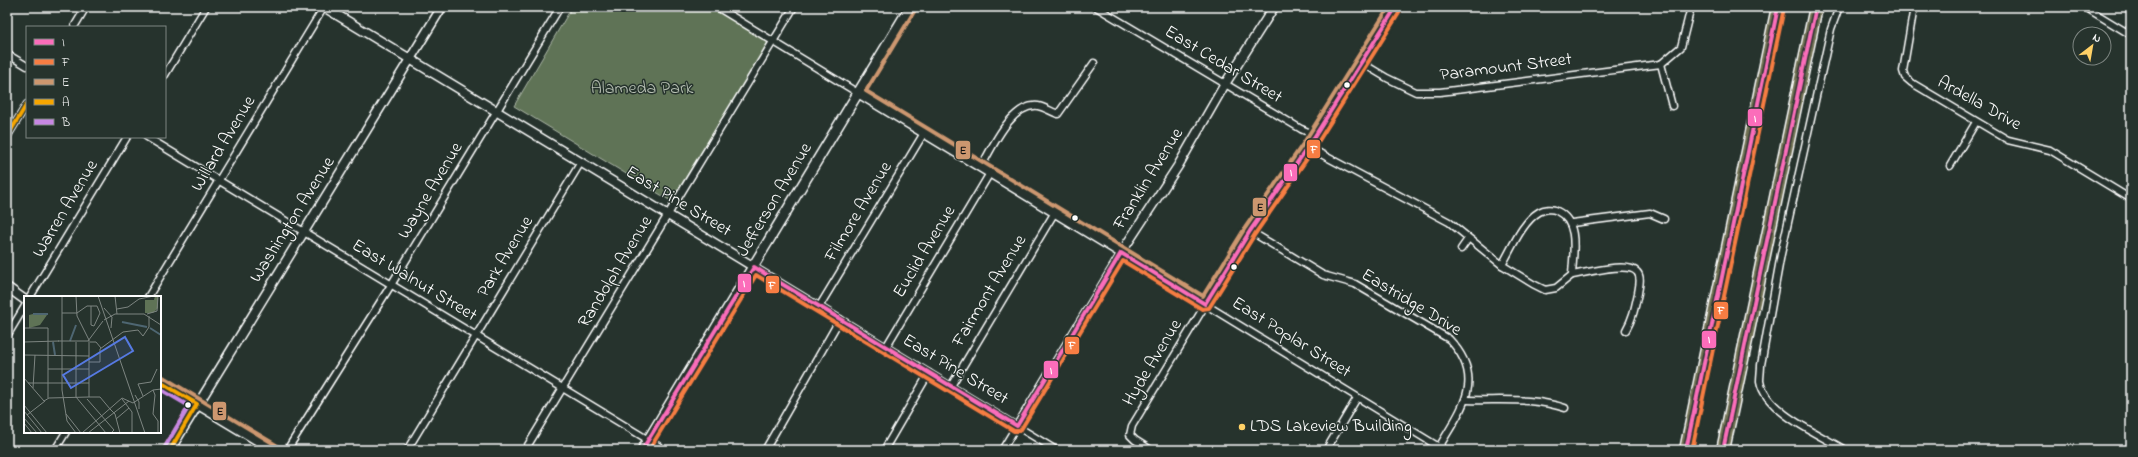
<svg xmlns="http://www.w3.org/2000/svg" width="2138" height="457" font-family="'Indie Flower',sans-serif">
	<rect width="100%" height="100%" fill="#26332d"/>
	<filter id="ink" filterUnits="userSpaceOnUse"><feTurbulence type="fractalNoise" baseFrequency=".025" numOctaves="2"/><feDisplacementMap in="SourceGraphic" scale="8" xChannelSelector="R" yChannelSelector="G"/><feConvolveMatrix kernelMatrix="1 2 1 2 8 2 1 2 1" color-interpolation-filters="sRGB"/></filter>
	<g filter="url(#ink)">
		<polygon fill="#5f7356" stroke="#afb9aa" points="572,7 710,7 769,43 671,201 514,106"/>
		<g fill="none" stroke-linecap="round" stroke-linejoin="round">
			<g stroke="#fff" stroke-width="9">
				<g id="minor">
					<polyline points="717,7 858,93"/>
					<polyline points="1096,7 1301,129 1315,135"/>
					<path d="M1839,7L1831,29L1781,254L1761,365C1761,370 1760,376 1760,381C1765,412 1821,435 1845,450"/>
					<polyline points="1914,7 1903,71 1905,77 1912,83 2008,140 2050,150 2131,199"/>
					<polyline points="2085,7 2131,35"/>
					<polyline points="74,27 86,7"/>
					<polyline points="7,54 27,66"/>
					<polyline points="1362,63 1387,78 1416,92 1440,92 1661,64"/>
					<polyline points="1661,64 1681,47 1691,7"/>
					<polyline points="1661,64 1672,106"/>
					<polyline points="165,75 206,7"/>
					<polyline points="7,137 27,104"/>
					<polyline points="147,137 665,450"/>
					<polyline points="1308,147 1449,222 1502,265 1533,284 1545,290 1556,288 1572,275"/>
					<polyline points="1950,166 1976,122"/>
					<path d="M981,167C992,148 1011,103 1038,106C1044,107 1052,112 1058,114L1094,63"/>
					<polyline points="1572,223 1650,213 1664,219"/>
					<path d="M1250,231L1323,275L1355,284L1449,339C1488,380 1460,410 1438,449"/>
					<polyline points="1461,249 1468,239"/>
					<path d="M1502,265C1512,248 1522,222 1539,212C1544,209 1552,208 1557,211C1580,222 1573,253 1572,275C1586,273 1628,261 1637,272C1642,277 1639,286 1638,293C1635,307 1633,318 1626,330"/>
					<polyline points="754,267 1056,450"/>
					<polyline points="30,297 127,137"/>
					<polyline points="148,297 324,7"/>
					<polyline points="819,307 924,133"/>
					<polyline points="7,336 25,306"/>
					<polyline points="886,347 990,173"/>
					<polyline points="951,386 1055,212"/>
					<path d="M1467,400C1500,401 1533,397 1565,408"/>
					<polyline points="55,450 66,432"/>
					<polyline points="287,450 391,285 560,7"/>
					<polyline points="407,450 581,162"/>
					<polyline points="525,450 794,7"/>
					<polyline points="765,450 840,319"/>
					<polyline points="884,450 929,373"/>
					<polyline points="1002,450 1121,253 1439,447"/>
					<polyline points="1151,450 1135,440 1130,435 1132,426 1250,231 1308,147 1396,7"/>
					<polyline points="1326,450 1357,398"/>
				</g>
			</g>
			<g stroke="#fff" stroke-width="11">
				<g id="tertiary">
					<polyline points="324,7 754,267"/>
					<polyline points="858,93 1121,253 1178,166 1225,84 1274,7"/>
					<polyline points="7,287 25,300"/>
					<polyline points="160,382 273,450"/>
					<polyline points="170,450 442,7"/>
				</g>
			</g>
			<g stroke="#fff" stroke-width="12">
				<polyline id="secondary" points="642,450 910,7"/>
			</g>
			<g stroke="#fff" stroke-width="15">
				<g id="motorway">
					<polyline points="1686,450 1778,7"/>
					<polyline points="1723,450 1816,7"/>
				</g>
			</g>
			<use href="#minor" stroke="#26332d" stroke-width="6"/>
			<use href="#tertiary" stroke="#26332d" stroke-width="8"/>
			<use href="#secondary" stroke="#26332d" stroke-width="9"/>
			<use href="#motorway" stroke="#706f52" stroke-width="12"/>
			<g stroke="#26332d" stroke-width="7">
				<g id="bus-1">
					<polyline points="642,450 754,267 1017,426 1121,253 1205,304 1250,231 1308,147 1396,7"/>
					<polyline points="1686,450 1778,7"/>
					<polyline points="1723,450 1816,7"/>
				</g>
			</g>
			<g stroke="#26332d" stroke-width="7">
				<g id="bus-2">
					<polyline points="649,450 756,275 1014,431 1020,431 1123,261 1202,309 1209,308 1255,234 1313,150 1401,10"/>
					<polyline points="1692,450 1784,8"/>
				</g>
			</g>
			<g stroke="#26332d" stroke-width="7">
				<g id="bus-3">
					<polyline points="915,10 866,91 1203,296 1245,228 1303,144 1389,7"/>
					<polyline points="163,377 276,445"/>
					<polyline points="165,447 192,401"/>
				</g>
			</g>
			<g stroke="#26332d" stroke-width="7">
				<g id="bus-4">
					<polyline points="7,137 27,104"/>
					<polyline points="160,382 197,404 170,450"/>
				</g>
			</g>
			<g stroke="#26332d" stroke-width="7">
				<polyline id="bus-5" points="160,389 189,406 165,447"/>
			</g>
			<use href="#bus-1" stroke="#fb6dba" stroke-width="4"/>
			<use href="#bus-2" stroke="#f77d43" stroke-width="4"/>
			<use href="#bus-3" stroke="#cd976f" stroke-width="4"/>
			<use href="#bus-4" stroke="#f7a600" stroke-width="4"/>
			<use href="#bus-5" stroke="#c787e3" stroke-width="4"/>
		</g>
	</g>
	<g fill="#fff" stroke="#26332d" stroke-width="1.5">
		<circle cx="1347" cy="85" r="3.5"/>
		<circle cx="1075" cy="218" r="3.5"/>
		<circle cx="1234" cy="267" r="3.5"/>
		<circle cx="188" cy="405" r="3.5"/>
	</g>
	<circle fill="#ffd166" stroke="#26332d" stroke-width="1.5" cx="1242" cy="427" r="4"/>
	<g text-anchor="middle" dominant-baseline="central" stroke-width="3" stroke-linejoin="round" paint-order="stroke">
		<g font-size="18" fill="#fff" stroke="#26332d">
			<text transform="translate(1223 65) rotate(31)">East Cedar Street</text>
			<text transform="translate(1506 68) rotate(-7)">Paramount Street</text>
			<text transform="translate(1979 104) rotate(29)">Ardella Drive</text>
			<text transform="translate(224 144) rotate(-59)">Willard Avenue</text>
			<text transform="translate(1149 179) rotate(-58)">Franklin Avenue</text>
			<text transform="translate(431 191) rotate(-59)">Wayne Avenue</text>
			<text transform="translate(775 200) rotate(-59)">Jefferson Avenue</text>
			<text transform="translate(678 202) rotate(31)">East Pine Street</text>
			<text transform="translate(66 209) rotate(-59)">Warren Avenue</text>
			<text transform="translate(859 212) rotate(-59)">Filmore Avenue</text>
			<text transform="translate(293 220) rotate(-58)">Washington Avenue</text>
			<text transform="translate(925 252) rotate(-59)">Euclid Avenue</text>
			<text transform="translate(506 257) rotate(-59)">Park Avenue</text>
			<text transform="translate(616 272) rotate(-59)">Randolph Avenue</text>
			<text transform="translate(414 281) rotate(31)">East Walnut Street</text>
			<text transform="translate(990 291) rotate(-59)">Fairmont Avenue</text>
			<text transform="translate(1411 303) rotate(31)">Eastridge Drive</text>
			<text transform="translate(1291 338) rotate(32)">East Poplar Street</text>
			<text transform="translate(1153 363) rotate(-59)">Hyde Avenue</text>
			<text transform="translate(955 370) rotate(31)">East Pine Street</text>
		</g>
		<g font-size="18" fill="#b7c0b3" stroke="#26332d">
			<text x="642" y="89">Alameda Park</text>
		</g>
		<g font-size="18" fill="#fff" stroke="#26332d" text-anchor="start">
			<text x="1250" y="427">LDS Lakeview Building</text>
		</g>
	</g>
	<g transform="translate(24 296)">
		<rect width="137" height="137" fill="#26332d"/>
		<path d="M131,0H134V12L129,17H121V4H130ZM5,19L9,18L23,19L16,29L5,32Z" fill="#5f7356"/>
		<path fill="none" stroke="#4e6672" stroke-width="2" d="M9,18H24M98,26L123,31M126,32L137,39M46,45L52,29M29,46L31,59"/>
		<path fill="none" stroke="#7d8581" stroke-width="1" d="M38,0V40M52,0L53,20L65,44M74,0L121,137M91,0L93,18M80,12L88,21L87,32M93,13L104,11L115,3L130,0M38,17H53L63,10H73L76,17L70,30L67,29V10M123,18L133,15L134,0M80,24L91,18H120L137,29M0,32H24V102M38,40V94L43,125L52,137M119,40L125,31V20M34,45H64L79,25M0,46L35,45M66,46H72L77,52M0,59L65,60M65,66H76V53L99,36L114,34L119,40M24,73H65M0,82L20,105M4,87H65M9,92L11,59M111,99L115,106V113M119,100L114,88L127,86L133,73M52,101V46M52,101L82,137M65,101H76L86,113L91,118L96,137M63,103L90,134L87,137M98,103L108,116V137M20,105L25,102L65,101V44M0,109L23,137M0,115L18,137M42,118L57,137M3,119L21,105M0,122L13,137M92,123L105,112M0,127L8,137M58,137L98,102L109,107L129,94M64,137L105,105M134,137V125L129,118L131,99L129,94L137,93"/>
		<path fill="#567ae2" fill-opacity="0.15" stroke="#567ae2" stroke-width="2" d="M101,41L109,55L47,92L39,79Z"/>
		<rect width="137" height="137" fill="none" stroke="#fff" stroke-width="2"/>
	</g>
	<g stroke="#26332d" stroke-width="1.5">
		<rect x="1747" y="108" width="16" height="19" rx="4" fill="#fb6dba"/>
		<rect x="1306" y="139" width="15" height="20" rx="4" fill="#f77d43"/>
		<rect x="955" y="140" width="16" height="20" rx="4" fill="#cd976f"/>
		<rect x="1283" y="163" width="15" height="19" rx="4" fill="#fb6dba"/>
		<rect x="1252" y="197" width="15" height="20" rx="4" fill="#cd976f"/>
		<rect x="737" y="273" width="15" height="20" rx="4" fill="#fb6dba"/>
		<rect x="765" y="275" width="15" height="19" rx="4" fill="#f77d43"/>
		<rect x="1713" y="301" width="16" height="19" rx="4" fill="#f77d43"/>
		<rect x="1701" y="330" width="16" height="19" rx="4" fill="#fb6dba"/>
		<rect x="1064" y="336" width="16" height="19" rx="4" fill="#f77d43"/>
		<rect x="1043" y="360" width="16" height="19" rx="4" fill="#fb6dba"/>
		<rect x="212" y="401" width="15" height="20" rx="4" fill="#cd976f"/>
	</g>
	<g font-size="11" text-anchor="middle" font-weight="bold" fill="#fff">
		<text x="1755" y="122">I</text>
		<text x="1314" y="153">F</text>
		<text x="1291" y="176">I</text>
		<text x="744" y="287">I</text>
		<text x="772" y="289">F</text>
		<text x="1721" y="314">F</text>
		<text x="1709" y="343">I</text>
		<text x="1072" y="349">F</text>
		<text x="1051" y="374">I</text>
	</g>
	<g font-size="11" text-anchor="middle" font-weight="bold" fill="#111">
		<text x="963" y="154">E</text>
		<text x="1260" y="211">E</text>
		<text x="220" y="415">E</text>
	</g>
	<rect width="2138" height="457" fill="none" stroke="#26332d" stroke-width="24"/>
	<rect x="12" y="12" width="2114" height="433" fill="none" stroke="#fff" stroke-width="1.5" filter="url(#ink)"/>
	<rect x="26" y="26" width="140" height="112" fill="#26332d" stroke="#7d8581"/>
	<rect x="34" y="39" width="20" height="6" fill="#fb6dba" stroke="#7d8581"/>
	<text x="62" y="46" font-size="12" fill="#ffffff">I</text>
	<rect x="34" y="59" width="20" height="6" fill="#f77d43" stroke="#7d8581"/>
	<text x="62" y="66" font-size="12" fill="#ffffff">F</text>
	<rect x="34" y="79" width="20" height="6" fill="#cd976f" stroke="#7d8581"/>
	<text x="62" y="86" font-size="12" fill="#ffffff">E</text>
	<rect x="34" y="99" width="20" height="6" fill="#f7a600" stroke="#7d8581"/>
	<text x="62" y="106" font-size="12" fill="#ffffff">A</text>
	<rect x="34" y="119" width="20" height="6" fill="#c787e3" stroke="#7d8581"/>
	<text x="62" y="126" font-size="12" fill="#ffffff">B</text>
	<g transform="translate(2092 46) rotate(31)"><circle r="19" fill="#26332d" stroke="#7d8581"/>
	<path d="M0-3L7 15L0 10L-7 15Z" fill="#ffd166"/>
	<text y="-6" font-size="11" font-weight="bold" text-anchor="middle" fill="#ffffff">N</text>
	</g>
</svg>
